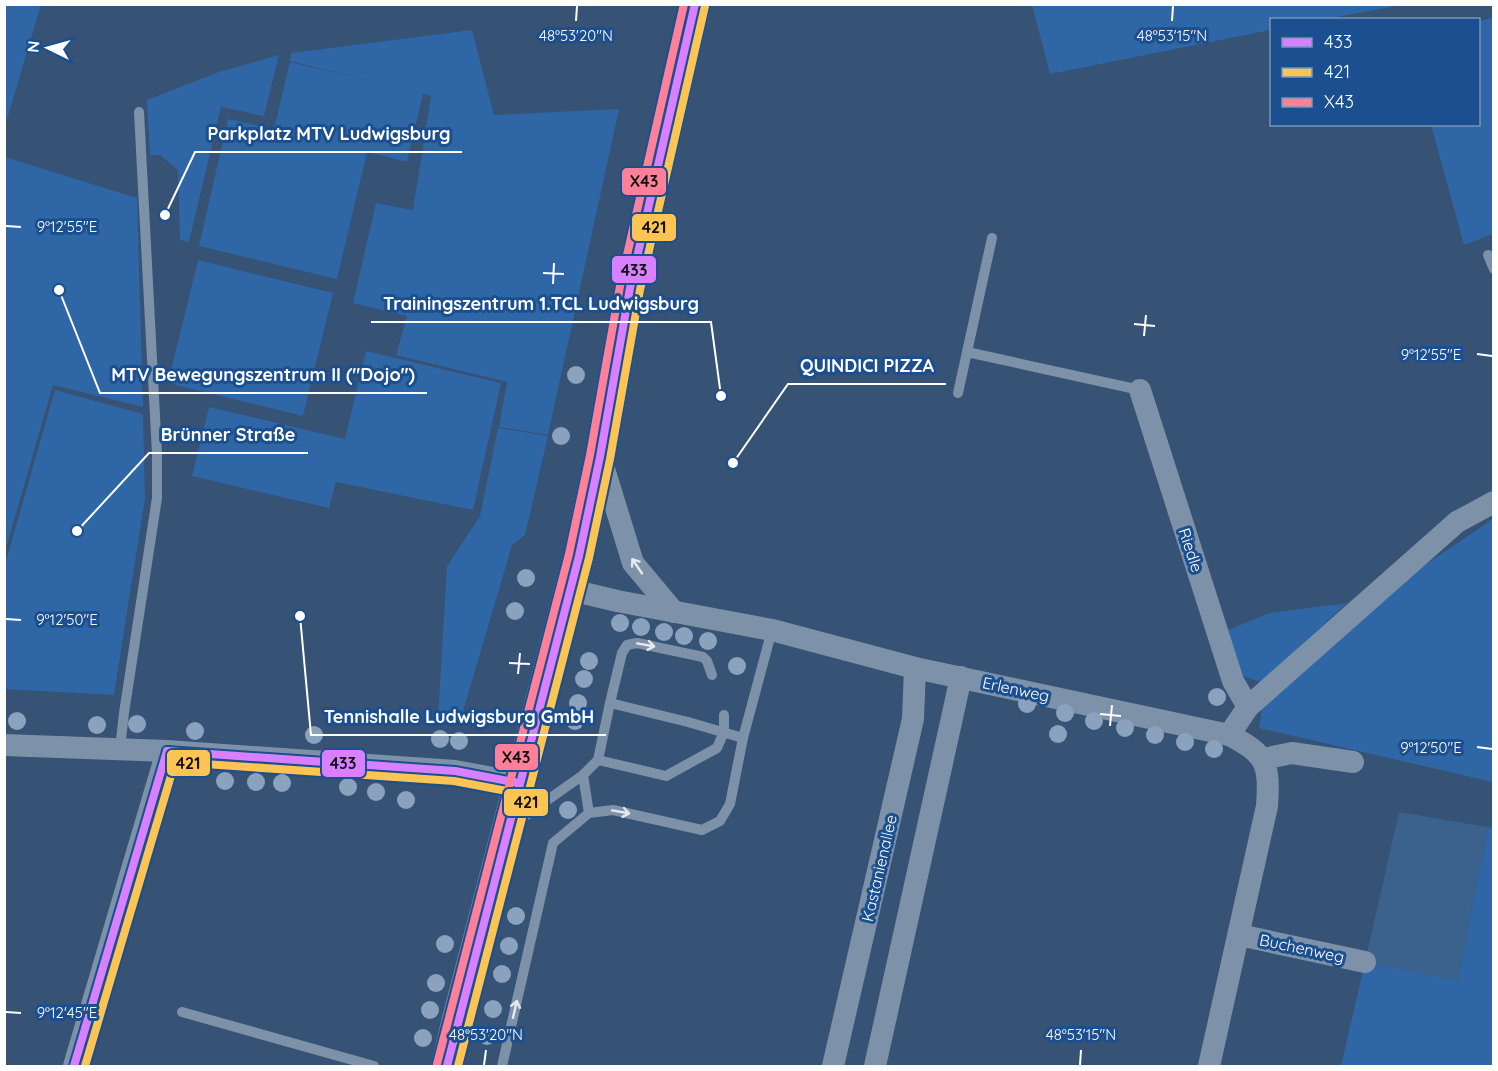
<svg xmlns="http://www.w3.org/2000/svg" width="1498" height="1071" font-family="Quicksand,sans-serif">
	<rect width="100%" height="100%" fill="#365274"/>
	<g fill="#2f66a5">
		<polygon points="4,5 41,5 5,126 4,126"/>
		<polygon points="1032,5 1032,4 1402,5 1326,19 1272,20 1271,30 1050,74"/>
		<polygon points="1493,18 1493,234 1464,245 1431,125 1478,124 1479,21"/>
		<polygon points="472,30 494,115 619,109 548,435 499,427 507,382 396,355 407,316 353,303 376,203 413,210 431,96 423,94 407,162 367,152 337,279 199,246 228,119 274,129 290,62 371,81 290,61 291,53"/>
		<polygon points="279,55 264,116 221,107 189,242 180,240 178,170 160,155 150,155 147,100 219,72"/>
		<polygon points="5,157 137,198 143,407 53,385 5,551"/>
		<polygon points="198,260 333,293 303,416 168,383"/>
		<polygon points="366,351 501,383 473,510 336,482 329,508 192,476 209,407 345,439"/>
		<polygon points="55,390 143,414 145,498 114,695 5,689 5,565"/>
		<polygon points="498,428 548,436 525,535 512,545 461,718 438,719 447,566 480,516"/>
		<polygon points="1493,519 1493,782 1259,728 1263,702 1422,567"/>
		<polygon points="1347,603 1261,682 1237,674 1223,632 1270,613"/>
		<polygon points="1488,827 1493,828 1493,1066 1341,1066 1365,962 1458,980"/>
	</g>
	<polygon fill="#3b618d" points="1399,812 1488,827 1458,981 1365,962"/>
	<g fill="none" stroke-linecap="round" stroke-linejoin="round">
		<g stroke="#7d92a8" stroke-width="10">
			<polyline points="1488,255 1494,269"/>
			<polyline points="967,352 1140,390"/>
			<polyline points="958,393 992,238"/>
			<polyline points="610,703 622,653 627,645 637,643 703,657 707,661 712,675"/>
			<polyline points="120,749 124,713 157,498 157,454 139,112"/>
			<polyline points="598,760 666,776 717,748 724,732 724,715"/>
			<polyline points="583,775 589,813"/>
			<polyline points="518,821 583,775 598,760 610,703 688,722 743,738"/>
			<polyline points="182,1012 374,1066"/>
			<polyline points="502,1066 553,843 589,813 613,810 702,830 720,821 730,804 743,738 772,630"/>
		</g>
		<g stroke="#7d92a8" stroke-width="22">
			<polyline points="1140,390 1233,681 1248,707"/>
			<polyline points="601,459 633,563 674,612"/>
			<path d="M571,590L617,601L772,630L915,668L1229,735C1266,754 1270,763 1267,806L1209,1066"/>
			<polyline points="1229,735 1248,707 1457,522 1494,502"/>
			<polyline points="4,745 167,751 455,771 519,783"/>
			<polyline points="1263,759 1292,753 1353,762"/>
			<polyline points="1239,935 1365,962"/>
			<polyline points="74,1066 167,751"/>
			<polyline points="833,1066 913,719 915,668"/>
			<polyline points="875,1066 961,677"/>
		</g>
		<polyline stroke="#798da4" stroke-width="32" points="447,1066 457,1023 579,556 600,457 630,288 695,4"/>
		<g stroke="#1b4f8f" stroke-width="12">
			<g id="bus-1">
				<polyline points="167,751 455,771 519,783"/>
				<polyline points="74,1066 167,751"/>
				<polyline points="447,1066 579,556 600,457 630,288 695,4"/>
			</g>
		</g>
		<g stroke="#1b4f8f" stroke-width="12">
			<g id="bus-2">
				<polyline points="85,1066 175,762 454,781 517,793"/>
				<polyline points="458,1066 589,558 610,459 640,290 705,6"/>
			</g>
		</g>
		<g stroke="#1b4f8f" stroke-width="12">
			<polyline id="bus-3" points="437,1064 569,554 590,455 620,286 684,4"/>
		</g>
		<use href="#bus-1" stroke="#d880ff" stroke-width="8"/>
		<use href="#bus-2" stroke="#fcc553" stroke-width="8"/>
		<use href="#bus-3" stroke="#ff8098" stroke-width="8"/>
	</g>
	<g fill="#8aa2be">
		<circle cx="576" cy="375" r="9"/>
		<circle cx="561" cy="436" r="9"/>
		<circle cx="526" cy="578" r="9"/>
		<circle cx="515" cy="611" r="9"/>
		<circle cx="620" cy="623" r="9"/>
		<circle cx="641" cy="627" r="9"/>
		<circle cx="664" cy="632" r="9"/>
		<circle cx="684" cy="636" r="9"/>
		<circle cx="708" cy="641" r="9"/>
		<circle cx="589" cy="661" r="9"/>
		<circle cx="737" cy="666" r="9"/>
		<circle cx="584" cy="679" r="9"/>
		<circle cx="1217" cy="697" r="9"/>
		<circle cx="578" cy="703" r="9"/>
		<circle cx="1027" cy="704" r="9"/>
		<circle cx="1065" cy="713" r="9"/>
		<circle cx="17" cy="721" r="9"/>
		<circle cx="575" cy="721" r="9"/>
		<circle cx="1094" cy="721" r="9"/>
		<circle cx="137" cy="724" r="9"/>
		<circle cx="97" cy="725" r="9"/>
		<circle cx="1125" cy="728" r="9"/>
		<circle cx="195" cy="731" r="9"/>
		<circle cx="1058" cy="734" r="9"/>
		<circle cx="314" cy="735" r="9"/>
		<circle cx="1155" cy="735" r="9"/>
		<circle cx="440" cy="739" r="9"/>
		<circle cx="459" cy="741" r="9"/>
		<circle cx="1185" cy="742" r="9"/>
		<circle cx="1214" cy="749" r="9"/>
		<circle cx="225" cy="781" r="9"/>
		<circle cx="256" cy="782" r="9"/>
		<circle cx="282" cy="783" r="9"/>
		<circle cx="348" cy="787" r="9"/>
		<circle cx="376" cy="792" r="9"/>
		<circle cx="406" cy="800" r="9"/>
		<circle cx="568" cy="810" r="9"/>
		<circle cx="516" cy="916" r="9"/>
		<circle cx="445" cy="944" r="9"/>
		<circle cx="509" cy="946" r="9"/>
		<circle cx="502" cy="974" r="9"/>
		<circle cx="436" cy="983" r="9"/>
		<circle cx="493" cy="1009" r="9"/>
		<circle cx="430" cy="1010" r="9"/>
		<circle cx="487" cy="1036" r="9"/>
		<circle cx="423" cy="1038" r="9"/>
	</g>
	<defs><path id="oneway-shaft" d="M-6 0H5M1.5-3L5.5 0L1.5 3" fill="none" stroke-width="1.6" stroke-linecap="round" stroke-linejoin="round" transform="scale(1.5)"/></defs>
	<g stroke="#e5e9ee">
		<use href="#oneway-shaft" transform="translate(637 566) rotate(-124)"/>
		<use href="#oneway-shaft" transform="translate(646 645) rotate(10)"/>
		<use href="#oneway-shaft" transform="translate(621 812) rotate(10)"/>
		<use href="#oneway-shaft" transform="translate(515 1009) rotate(-77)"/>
	</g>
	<path fill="none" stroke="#fff" stroke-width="2" d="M576,21L577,6M1172,21L1173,6M6,226L21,227M543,273L564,274M553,284L554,263M1134,324L1155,326M1144,336L1146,315M1477,354L1492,356M6,619L21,620M509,663L530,664M518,674L520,653M1100,714L1121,716M1110,726L1112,705M1477,747L1492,749M6,1012L21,1013M484,1065L486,1050M1080,1065L1081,1050"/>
	<g text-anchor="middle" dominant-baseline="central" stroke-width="6" stroke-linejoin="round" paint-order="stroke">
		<g font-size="16" fill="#fff" stroke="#1b4f8f">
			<text transform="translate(1191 550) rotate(72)">Riedle</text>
			<text transform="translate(1016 689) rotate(12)">Erlenweg</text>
			<text transform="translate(879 868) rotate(-77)">Kastanienallee</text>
			<text transform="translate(1302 948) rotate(12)">Buchenweg</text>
		</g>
	</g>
	<g font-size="15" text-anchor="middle" fill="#fff" stroke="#1b4f8f" stroke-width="6" stroke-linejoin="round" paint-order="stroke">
		<text x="576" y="41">48°53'20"N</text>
		<text x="1172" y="41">48°53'15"N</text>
		<text x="67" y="232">9°12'55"E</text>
		<text x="1431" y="360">9°12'55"E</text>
		<text x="67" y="625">9°12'50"E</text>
		<text x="1431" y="753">9°12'50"E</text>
		<text x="67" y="1018">9°12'45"E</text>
		<text x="486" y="1040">48°53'20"N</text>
		<text x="1081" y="1040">48°53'15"N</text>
	</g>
	<path fill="none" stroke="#fff" stroke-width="2" d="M165 215L195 152H462M721 396L711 322H371M733 463L788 384H946M59 290L100 393H427M77 531L149 453H308M300 616L311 735H606"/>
	<g fill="#fff" stroke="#1b4f8f" stroke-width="2">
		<circle cx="165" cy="215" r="6"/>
		<circle cx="721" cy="396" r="6"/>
		<circle cx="733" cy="463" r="6"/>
		<circle cx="59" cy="290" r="6"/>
		<circle cx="77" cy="531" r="6"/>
		<circle cx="300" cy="616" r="6"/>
	</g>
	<g font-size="18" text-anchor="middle" font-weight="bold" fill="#fff" stroke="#1b4f8f" stroke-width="6" stroke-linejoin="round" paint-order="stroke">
		<text x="329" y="140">Parkplatz MTV Ludwigsburg</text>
		<text x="541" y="310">Trainingszentrum 1.TCL Ludwigsburg</text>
		<text x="867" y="372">QUINDICI PIZZA</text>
		<text x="263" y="381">MTV Bewegungszentrum II ("Dojo")</text>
		<text x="228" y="441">Brünner Straße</text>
		<text x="459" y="723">Tennishalle Ludwigsburg GmbH</text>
	</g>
	<g stroke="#1b4f8f" stroke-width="2">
		<rect x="621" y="167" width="46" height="29" rx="6" fill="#ff8098"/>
		<rect x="631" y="213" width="46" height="29" rx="6" fill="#fcc553"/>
		<rect x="611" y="255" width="46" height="29" rx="6" fill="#d880ff"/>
		<rect x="494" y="743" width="45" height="28" rx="6" fill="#ff8098"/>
		<rect x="166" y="749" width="45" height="28" rx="6" fill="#fcc553"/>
		<rect x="321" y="749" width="45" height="29" rx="6" fill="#d880ff"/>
		<rect x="503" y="788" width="46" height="29" rx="6" fill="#fcc553"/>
	</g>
	<g font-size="16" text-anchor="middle" font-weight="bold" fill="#111">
		<text x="644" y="187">X43</text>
		<text x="654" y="233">421</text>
		<text x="634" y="276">433</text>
		<text x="516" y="763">X43</text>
		<text x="188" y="769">421</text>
		<text x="343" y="769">433</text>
		<text x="526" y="808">421</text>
	</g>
	<rect width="1498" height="1071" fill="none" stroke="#ffffff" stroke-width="12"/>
	<rect x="1270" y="18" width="210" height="108" fill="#1b4f8f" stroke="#7695bc" stroke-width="1.5"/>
	<rect x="1282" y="38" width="30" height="9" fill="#d880ff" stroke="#7695bc" stroke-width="1.5"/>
	<text x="1324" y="48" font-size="18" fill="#ffffff">433</text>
	<rect x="1282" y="68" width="30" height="9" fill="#fcc553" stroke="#7695bc" stroke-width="1.5"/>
	<text x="1324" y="78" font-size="18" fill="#ffffff">421</text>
	<rect x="1282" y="98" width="30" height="9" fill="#ff8098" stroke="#7695bc" stroke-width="1.5"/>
	<text x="1324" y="108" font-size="18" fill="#ffffff">X43</text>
	<g transform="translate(48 48) rotate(275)" stroke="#1b4f8f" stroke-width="4.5" paint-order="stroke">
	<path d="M0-4.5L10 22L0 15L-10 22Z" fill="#ffffff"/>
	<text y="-9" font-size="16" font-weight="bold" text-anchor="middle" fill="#ffffff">N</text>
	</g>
</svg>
